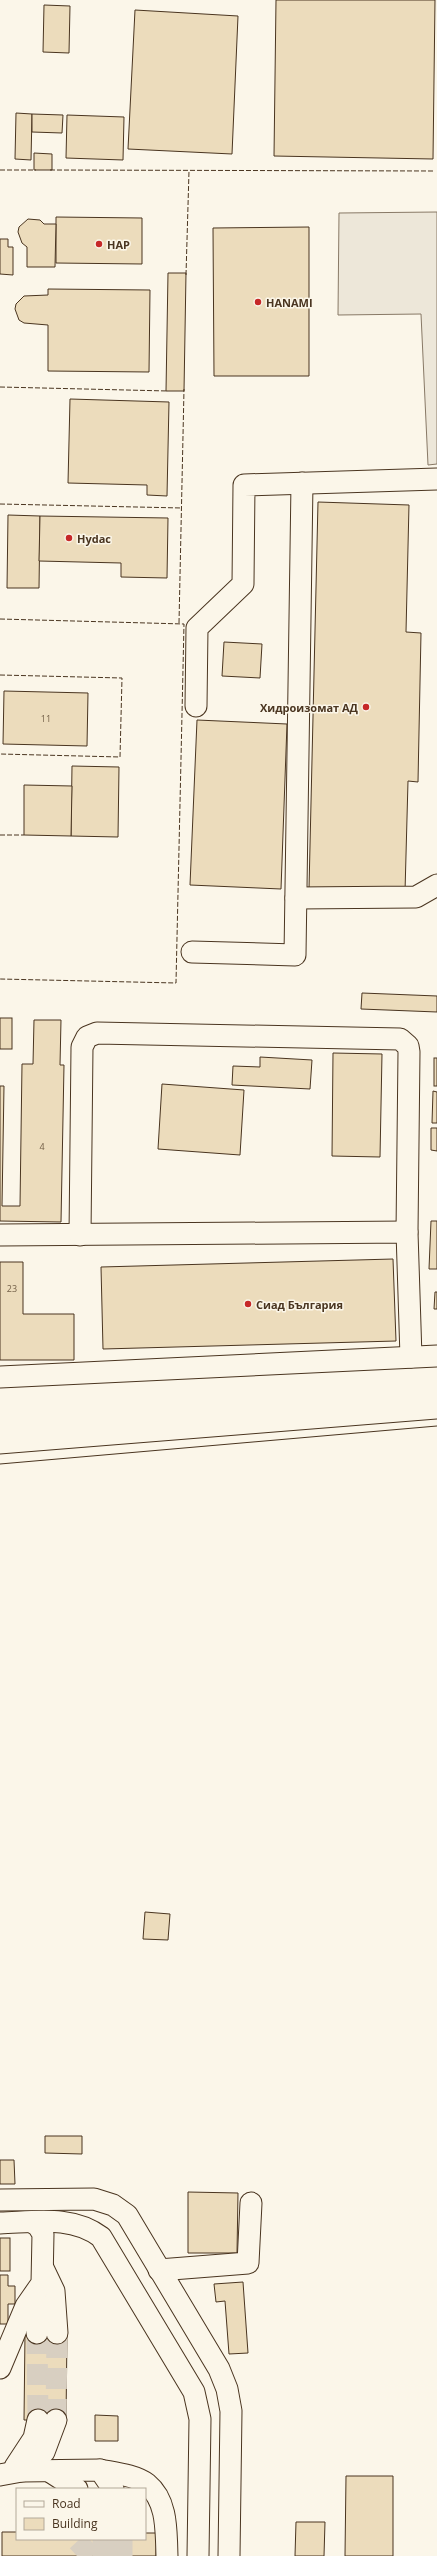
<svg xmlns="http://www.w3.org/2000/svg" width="437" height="2556" font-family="'Open Sans',sans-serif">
	<rect width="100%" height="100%" fill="#fbf6e9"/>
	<polygon fill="#ede7d9" stroke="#887966" points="437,212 437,464 428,465 421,314 338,315 339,213"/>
	<g fill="#ecdcbc" stroke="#4a3520">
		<polygon points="276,0 435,0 433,159 274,156"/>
		<polygon points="44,5 70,6 69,53 43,52"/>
		<polygon points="135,10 238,16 232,154 128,149"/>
		<polygon points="16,113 32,114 31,160 15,159"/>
		<polygon points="32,114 63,115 62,133 32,132"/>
		<polygon points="67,115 124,117 123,160 66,158"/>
		<polygon points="34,153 52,154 52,170 34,170"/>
		<polygon points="56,217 142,218 142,264 56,263"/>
		<polygon points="28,219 40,220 44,224 56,224 55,267 27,267 27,247 22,243 18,232 19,227"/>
		<polygon points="309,227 309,376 214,376 213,228"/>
		<polygon points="0,239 8,239 8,247 13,247 13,275 0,274"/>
		<polygon points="168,273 186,273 184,391 166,391"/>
		<polygon points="48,289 150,290 149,372 48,371 48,325 24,323 19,320 15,309 16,304 24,296 48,295"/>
		<polygon points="70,399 169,402 167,496 147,495 147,485 68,483"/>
		<polygon points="318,502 409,505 406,632 421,633 418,782 408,781 405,892 309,889"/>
		<polygon points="8,515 40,516 39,588 7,588"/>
		<polygon points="40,516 168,518 167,578 121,577 121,563 39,561"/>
		<polygon points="224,642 262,644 260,678 222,676"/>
		<polygon points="4,691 88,693 87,746 3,744"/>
		<polygon points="197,720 287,724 281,889 190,885"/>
		<polygon points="72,766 119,767 118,837 71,836"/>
		<polygon points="24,785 72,786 71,836 24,835"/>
		<polygon points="362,993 437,996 437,1012 361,1009"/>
		<rect x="0" y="1018" width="12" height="31"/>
		<polygon points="34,1020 61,1020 60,1065 64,1065 61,1222 0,1221 0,1086 4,1086 2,1206 20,1206 22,1064 33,1064"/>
		<polygon points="333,1053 382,1054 380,1157 332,1156"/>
		<polygon points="260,1057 312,1060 310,1089 232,1085 233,1066 260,1067"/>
		<rect x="434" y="1058" width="3" height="28"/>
		<polygon points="162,1084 244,1090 240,1155 158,1149"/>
		<polygon points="433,1091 437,1092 437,1123 432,1123"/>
		<polygon points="431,1128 437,1128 437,1151 431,1150"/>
		<polygon points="431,1221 437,1221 437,1269 429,1269"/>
		<polygon points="393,1259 396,1341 103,1349 101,1267"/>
		<polygon points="0,1262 23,1262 23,1314 74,1314 74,1360 0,1360"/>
		<polygon points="435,1292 437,1292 437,1309 434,1309"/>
		<polygon points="145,1912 170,1914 168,1940 143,1939"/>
		<polygon points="45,2136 82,2136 82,2154 45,2153"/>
		<polygon points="0,2160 14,2160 15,2184 0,2184"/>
		<polygon points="188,2192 238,2193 237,2253 188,2253"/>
		<rect x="0" y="2238" width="10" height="33"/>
		<polygon points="0,2275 8,2275 8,2286 15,2286 15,2304 8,2304 8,2324 0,2324"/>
		<polygon points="243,2282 248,2353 229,2354 225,2301 216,2302 214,2284"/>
		<polygon points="25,2333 67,2333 66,2420 24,2420"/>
		<polygon points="95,2415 118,2416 118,2441 95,2441"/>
		<polygon points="346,2476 393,2476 393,2556 345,2556"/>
		<polygon points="296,2522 325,2522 324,2556 295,2556"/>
		<polygon points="2,2532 17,2532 17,2539 145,2539 145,2533 157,2533 156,2556 2,2556"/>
	</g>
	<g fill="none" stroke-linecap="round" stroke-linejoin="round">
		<g stroke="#d8cfc1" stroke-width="21" stroke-dasharray="21 10" stroke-linecap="butt">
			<polyline points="37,2333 38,2420"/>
			<polyline points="56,2420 57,2333"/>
			<polyline points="77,2556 92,2542"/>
			<polyline points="103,2556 103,2539"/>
			<polyline points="122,2556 122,2539"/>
		</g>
		<g stroke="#4a3520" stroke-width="23">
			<g id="minor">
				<polyline points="196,706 197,628 243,584 244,485 437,479"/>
				<polyline points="296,898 416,897 437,885"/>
				<polyline points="192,952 295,955 302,483"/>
				<polyline points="0,1235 407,1232 411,1357"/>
				<polyline points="80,1235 82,1047 87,1037 97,1033 400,1039 408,1046 409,1052 407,1232"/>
				<polyline points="0,1377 437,1356"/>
				<polyline points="0,2200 94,2199 113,2205 127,2215 219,2369 227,2389 231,2411 229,2556"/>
				<path d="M0,2223C35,2222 72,2215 101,2237L194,2392L200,2419L198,2556"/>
				<polyline points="43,2268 54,2291 57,2333"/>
				<polyline points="159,2270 248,2263 251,2203"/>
				<polyline points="37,2333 41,2288"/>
				<polyline points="0,2368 26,2306 42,2283 43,2234 38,2226 32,2222"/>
				<polyline points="15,2467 34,2438 38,2420"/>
				<path d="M100,2470C115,2473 135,2475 147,2484C168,2501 166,2532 167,2556"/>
				<polyline points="22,2471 44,2452 56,2420"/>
				<polyline points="49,2471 77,2489"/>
				<polyline points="0,2475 22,2471 100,2470 113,2489"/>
			</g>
		</g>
		<use href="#minor" stroke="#fbf6e9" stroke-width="21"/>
		<g stroke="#4a3520" stroke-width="1">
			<polyline points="0,1454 437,1419"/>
			<polyline points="0,1464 437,1426"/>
		</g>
		<g stroke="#4a3520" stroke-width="1" stroke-dasharray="5 2" stroke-linecap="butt">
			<polyline points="0,170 36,170"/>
			<polyline points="50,170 433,171"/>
			<polyline points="186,275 189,171"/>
			<polyline points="0,387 168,391"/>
			<polyline points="0,504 182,508"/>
			<polyline points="0,619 184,624 176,983 0,979"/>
			<polyline points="179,623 184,389"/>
			<polyline points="0,675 122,678 120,757 0,754"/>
			<polyline points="0,835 24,835"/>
		</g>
	</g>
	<g fill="#c62828" stroke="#fbf6e9" stroke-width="1.5">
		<circle cx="99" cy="244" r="4"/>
		<circle cx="258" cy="302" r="4"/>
		<circle cx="69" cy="538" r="4"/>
		<circle cx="366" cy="707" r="4"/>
		<circle cx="248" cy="1304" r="4"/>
	</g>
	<g text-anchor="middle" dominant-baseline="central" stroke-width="3" stroke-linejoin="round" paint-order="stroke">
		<g font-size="9" fill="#725f47">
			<text x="46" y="718">11</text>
			<text x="42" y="1146">4</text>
			<text x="12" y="1288">23</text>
		</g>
		<g font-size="11" font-weight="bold" fill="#4a3520" stroke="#fbf6e9" text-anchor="start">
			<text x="107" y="244">НАР</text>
			<text x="266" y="302">HANAMI</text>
			<text x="77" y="538">Hydac</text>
			<text x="358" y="707" text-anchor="end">Хидроизомат АД</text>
			<text x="256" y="1304">Сиад България</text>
		</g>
	</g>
	<rect x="16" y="2488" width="130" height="52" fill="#fbf6e9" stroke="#b4a999"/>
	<rect x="24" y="2501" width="20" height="6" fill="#fbf6e9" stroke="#b4a999"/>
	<text x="52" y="2508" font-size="12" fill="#4a3520">Road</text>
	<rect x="24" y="2518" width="20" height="12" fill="#ecdcbc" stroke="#b4a999"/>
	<text x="52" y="2528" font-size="12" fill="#4a3520">Building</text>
</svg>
